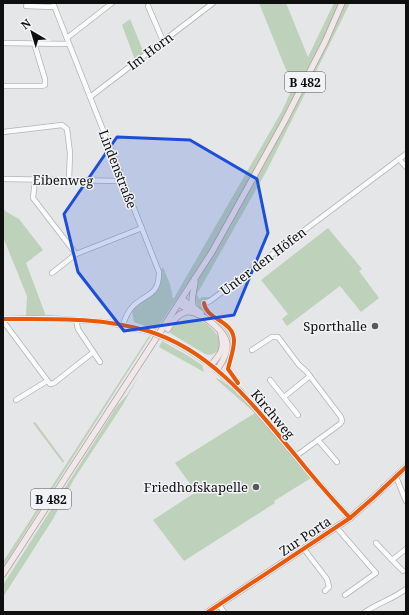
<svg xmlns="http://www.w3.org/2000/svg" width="409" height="615" font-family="'Noto Serif',serif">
	<rect width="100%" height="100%" fill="#e5e6e8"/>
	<g fill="#bed1ba">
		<path d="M259,3H286L308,57L334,3H350L266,172L197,294L199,299L202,297H212L328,209L330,213L206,307C220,319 241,328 235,350C233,357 230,364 232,371L230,374L234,379H233C230,376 227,373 226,369C223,360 233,350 230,339C223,316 191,321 196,289L187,284L156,330L134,322L132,311V305C141,299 155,293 158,282C159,275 159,273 163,267L170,284L173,298H174L282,111L293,87Z"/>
		<polygon points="130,19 144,53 135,60 122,25"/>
		<polygon points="3,206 5,211 19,219 43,250 26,263 46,316 26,316 27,296 3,237"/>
		<polygon points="328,228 362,269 359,271 379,298 361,312 340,286 287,326 282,319 288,314 261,280"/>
		<path d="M197,319C208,323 214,330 220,339L219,350C214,354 211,356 205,354L170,333C175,321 184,320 197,319Z"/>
		<polygon points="149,336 150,337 3,567 3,562"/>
		<polygon points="162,341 185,354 202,365 204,372 159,347"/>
		<polygon points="139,376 122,406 74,479 53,519 3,597 3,585 117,406 127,395"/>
		<path d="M215,378C235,381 295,459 311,478L274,501L275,503L184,561L153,520L196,492L175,463L255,413Z"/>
		<polygon points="35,422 64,461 63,463 33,423"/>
	</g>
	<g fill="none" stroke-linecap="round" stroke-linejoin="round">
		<g stroke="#b3b4b5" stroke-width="6">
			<g id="minor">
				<path d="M53,3L159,272C159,295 148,293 134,305C128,311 125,318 123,325"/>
				<polyline points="26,6 54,7"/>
				<polyline points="148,6 163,41"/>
				<polyline points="67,38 112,3"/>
				<polyline points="3,43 69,44"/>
				<polyline points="3,86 42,86 45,85 45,79 34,43"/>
				<polyline points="90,97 213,3"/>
				<polyline points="3,132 62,125 67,129 70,153 69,180"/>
				<polyline points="399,159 406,167"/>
				<polyline points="3,179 123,181"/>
				<polyline points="35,180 33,198 76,254"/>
				<polyline points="52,273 76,254 142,228"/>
				<polyline points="204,303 210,301 406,154"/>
				<polyline points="3,319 47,318 106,322 147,331"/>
				<polyline points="76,320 78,329 100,362"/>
				<polyline points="3,321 50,384 54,383 91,354"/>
				<polyline points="170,340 188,350 211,365 240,391 315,479 350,518"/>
				<polyline points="252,350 272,337 278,337 299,365 306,371 341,417 342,421 340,424 296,456"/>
				<polyline points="270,380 298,415"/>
				<polyline points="284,397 310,376"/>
				<polyline points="16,400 47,381"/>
				<polyline points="318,440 337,462"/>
				<polyline points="396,477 406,501"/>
				<polyline points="336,527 376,573 345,595"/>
				<polyline points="376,543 392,560 406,549"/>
				<polyline points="304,549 327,579 329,587 325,591"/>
				<polyline points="392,560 403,571"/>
				<polyline points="219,605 224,612"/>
				<path d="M365,612C378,603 393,599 406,589"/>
			</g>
		</g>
		<g stroke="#b2a2a4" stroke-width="7">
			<g id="major">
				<polyline points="182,299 201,313"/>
				<polyline points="179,304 193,312"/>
				<polyline points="193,307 192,299 195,282"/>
				<path d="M168,329C172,322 177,314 186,312C200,310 228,332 227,347C227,356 221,363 217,370"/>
				<path d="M211,365C221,354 225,349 221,334"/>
				<polyline points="3,574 212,252 284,122 325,42 342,3"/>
				<polyline points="208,612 350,518 373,498 406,467"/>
			</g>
		</g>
		<use href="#minor" stroke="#fbfbfc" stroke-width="4.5"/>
		<use href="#major" stroke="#f0e7e8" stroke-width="5.5"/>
		<g stroke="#b3b4b5" stroke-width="6" stroke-linecap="butt">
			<polyline id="minor-bridge" points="147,331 170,340"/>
		</g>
		<use href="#minor-bridge" stroke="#fbfbfc" stroke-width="4.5"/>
		<g stroke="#f2f3f6" stroke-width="6">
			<g id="cycleway">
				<path d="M204,303C206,320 234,320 234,341C234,350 230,360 228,369L238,383"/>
				<path d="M3,319C51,319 101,317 148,331C213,351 254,406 296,456C313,477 331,498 350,518"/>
				<polyline points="208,612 350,518 373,498 406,467"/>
			</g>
		</g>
		<use href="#cycleway" stroke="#e8590c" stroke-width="4"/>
	</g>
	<path fill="#1d4ed8" fill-opacity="0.2" stroke="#1d4ed8" stroke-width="3" stroke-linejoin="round" d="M117,137L190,140L257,179L268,233L234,315L124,331L78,272L64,214Z"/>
	<g fill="#5a5a5c" stroke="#f2f3f6" stroke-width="1.5">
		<circle cx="375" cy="326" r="4"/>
		<circle cx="256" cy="487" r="4"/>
	</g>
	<g text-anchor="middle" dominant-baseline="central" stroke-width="3" stroke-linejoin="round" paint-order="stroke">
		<g fill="#f2f3f6" stroke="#535355" stroke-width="1">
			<rect x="285" y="72" width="40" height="20" rx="3"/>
			<rect x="31" y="489" width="40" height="20" rx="3"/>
		</g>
		<g font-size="12" font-weight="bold" fill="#0f0f10">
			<text x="305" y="82">B 482</text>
			<text x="51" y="499">B 482</text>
		</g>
		<g font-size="13" fill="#0f0f10" stroke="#f2f3f6">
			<text transform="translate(150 51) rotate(-37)">Im Horn</text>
			<text transform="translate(118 169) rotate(69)">Lindenstraße</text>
			<text transform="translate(63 180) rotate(1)">Eibenweg</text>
			<text transform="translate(263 261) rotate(-37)">Unter den Höfen</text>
			<text transform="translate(273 414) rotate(50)">Kirchweg</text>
			<text transform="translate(305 536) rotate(-34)">Zur Porta</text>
		</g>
		<g font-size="13" fill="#0f0f10" stroke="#f2f3f6" text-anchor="end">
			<text x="367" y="326">Sporthalle</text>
			<text x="248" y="487">Friedhofskapelle</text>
		</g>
	</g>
	<rect width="409" height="615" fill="none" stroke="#0f0f10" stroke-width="8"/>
	<g transform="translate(32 32) rotate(322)" stroke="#f2f3f6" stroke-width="3" paint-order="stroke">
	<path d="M0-3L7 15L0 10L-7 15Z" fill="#0f0f10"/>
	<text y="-6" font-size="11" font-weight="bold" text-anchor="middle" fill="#0f0f10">N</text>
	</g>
</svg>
